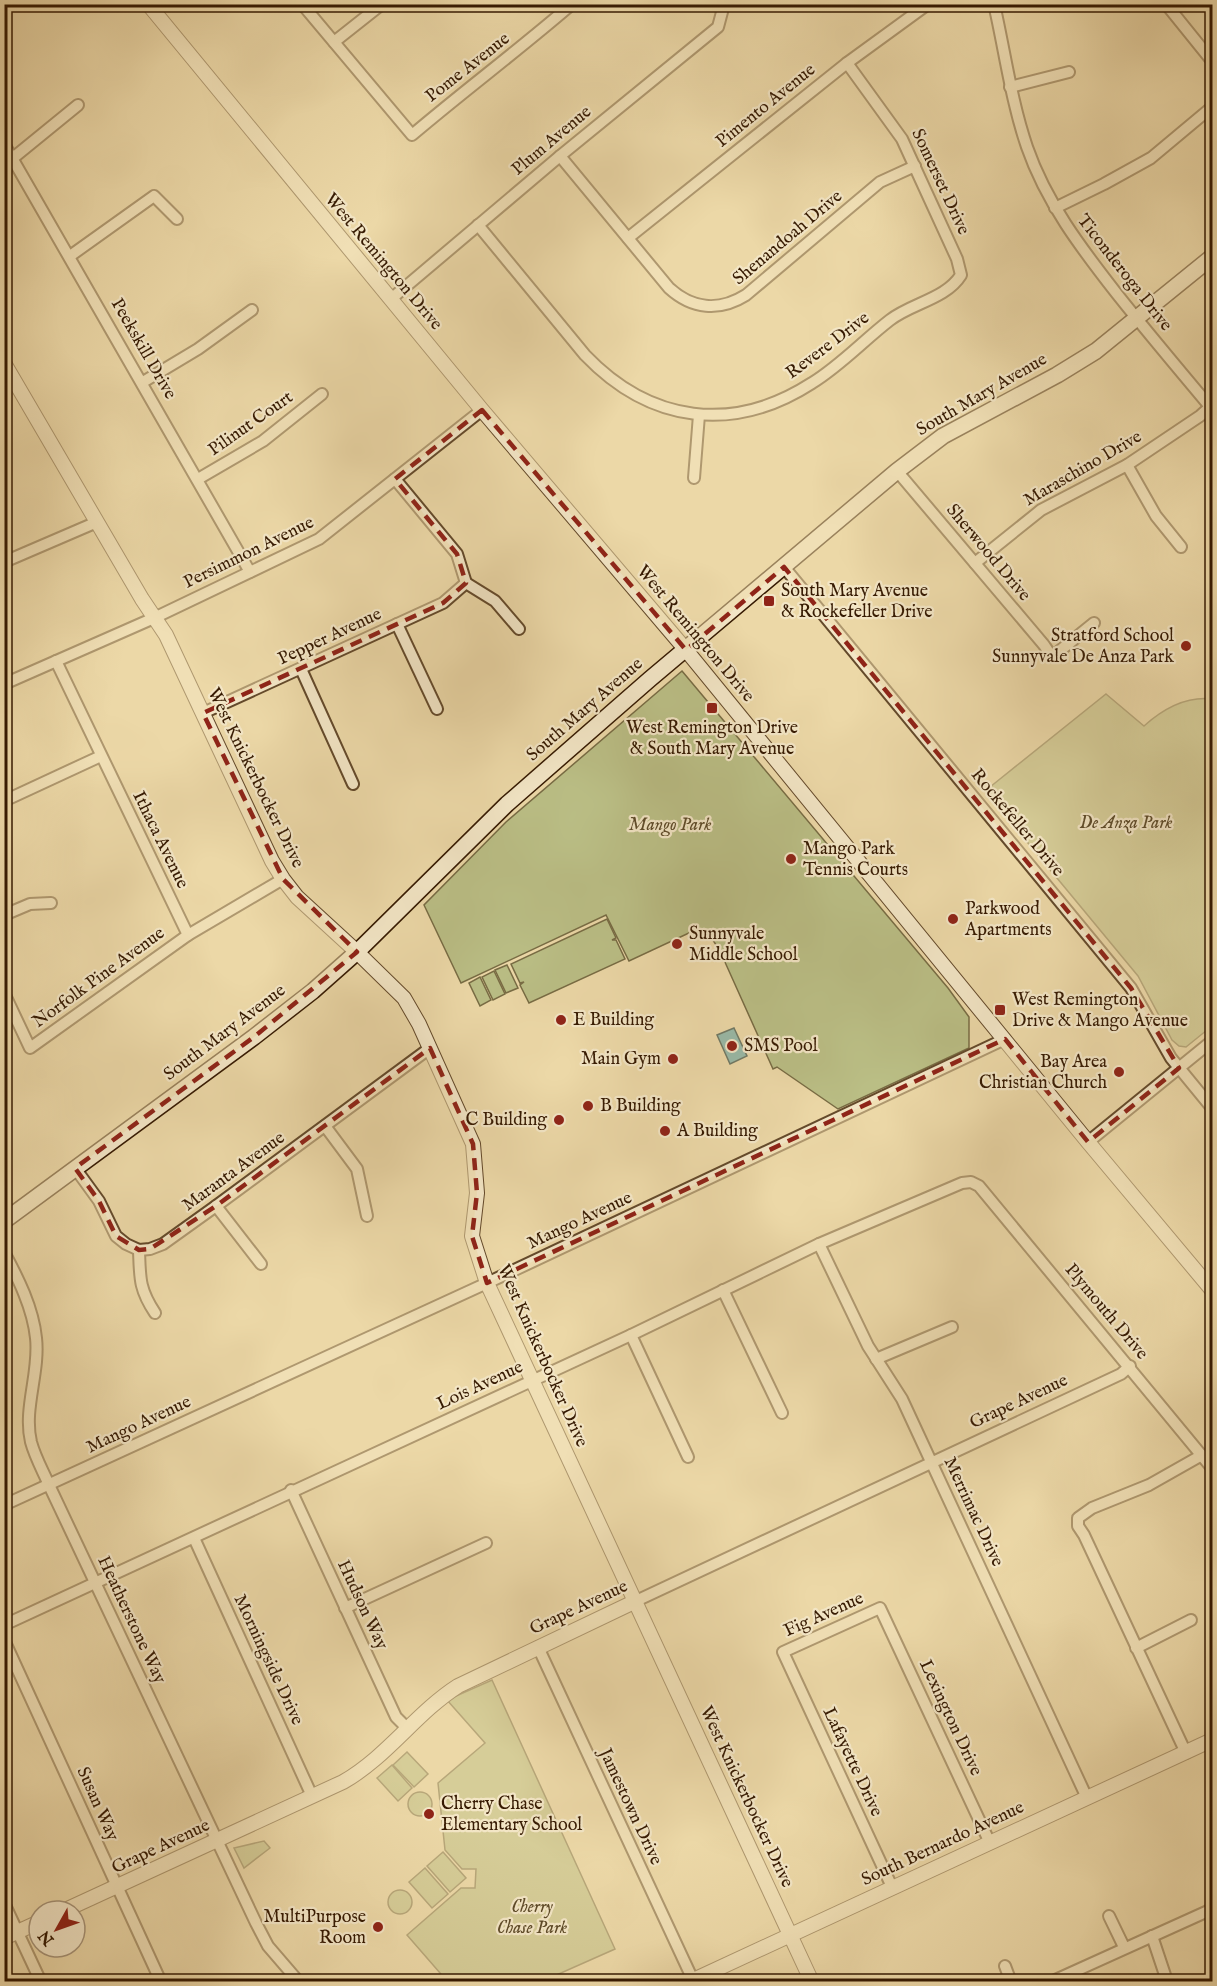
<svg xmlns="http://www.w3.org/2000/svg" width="1217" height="1986" font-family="'IM FELL English',serif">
	<rect width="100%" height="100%" fill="#ecd8a7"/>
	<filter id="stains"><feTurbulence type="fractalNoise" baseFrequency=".00333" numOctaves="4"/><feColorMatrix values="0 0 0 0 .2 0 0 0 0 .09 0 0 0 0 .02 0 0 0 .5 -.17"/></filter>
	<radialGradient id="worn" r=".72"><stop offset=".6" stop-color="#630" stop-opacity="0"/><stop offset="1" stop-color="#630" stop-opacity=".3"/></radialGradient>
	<g fill="#babe85" stroke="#786c44" stroke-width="1.5">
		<polygon points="682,671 948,988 969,1017 969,1048 838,1109 777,1067 773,1069 720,951 711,937 701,931 691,932 629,961 606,915 461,983 424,905 506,822"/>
		<path d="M1106,694L1144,726C1163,709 1186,696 1212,699V1026L1186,1047L1179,1046L1172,1040L1138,976L985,791Z"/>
		<polygon points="607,919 616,938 612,940 616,940 625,959 529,1003 520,985 524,982 520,983 511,964"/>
		<polygon points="507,965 518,988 506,993 495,970"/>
		<polygon points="494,971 505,994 493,1000 482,977"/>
		<polygon points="480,977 491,1000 480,1006 469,983"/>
		<polygon points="492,1680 615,1949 543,1981 447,1981 407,1935 461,1888 475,1888 476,1869 462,1869 445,1850 438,1783 485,1743 447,1700"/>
		<polygon points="407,1752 428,1774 414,1787 393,1765"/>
		<polygon points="392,1765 412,1788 398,1801 377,1778"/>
		<circle cx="420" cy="1804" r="12"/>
		<polygon points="264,1841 270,1848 244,1868 234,1848"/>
		<polygon points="443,1852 466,1878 450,1892 427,1866"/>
		<polygon points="425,1868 448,1894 432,1908 409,1882"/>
		<circle cx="400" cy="1902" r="12"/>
	</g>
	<polygon fill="#99baa8" stroke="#717a66" stroke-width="1.5" points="734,1028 747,1056 730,1064 717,1035"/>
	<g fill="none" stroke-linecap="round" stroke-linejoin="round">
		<g stroke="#644a2b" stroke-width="14">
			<g id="minor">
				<path d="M302,4L412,135C465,90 520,49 572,4"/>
				<path d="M994,4C1005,52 1011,100 1027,147C1046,202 1081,248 1117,294C1148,333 1180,371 1212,409"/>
				<polyline points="1166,4 1212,61"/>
				<polyline points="334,42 382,4"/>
				<polyline points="1010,87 1069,72"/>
				<polyline points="4,144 250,572"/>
				<path d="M560,156L669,288C692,309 719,312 746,295L880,182L915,166"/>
				<polyline points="13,158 78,105"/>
				<polyline points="1055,208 1104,184 1151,158 1212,107"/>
				<path d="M478,225L585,355C650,423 733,434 812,383C840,366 864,340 890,320C912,303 946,299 961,275L957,259L902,139L847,63"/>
				<polyline points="628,238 847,63 928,4"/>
				<polyline points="70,256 154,196 177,219"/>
				<polyline points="391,299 560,156 718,27 722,12 719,4"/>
				<polyline points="143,382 198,349 252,310"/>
				<polyline points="1127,465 1156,516 1181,547"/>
				<polyline points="897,471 1044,645 1052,657 1094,623"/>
				<polyline points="694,478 699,415"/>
				<polyline points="198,479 263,441 322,394"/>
				<polyline points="395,479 457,554 466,583"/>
				<polyline points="4,562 97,522"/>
				<polyline points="975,563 1041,510 1127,465 1200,416 1210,407"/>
				<polyline points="784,567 1131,988 1171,1058 1212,1108"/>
				<polyline points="466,583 495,601 519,629"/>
				<polyline points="397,624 437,709"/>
				<polyline points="56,661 188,935 283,879"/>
				<polyline points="301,669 353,784"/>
				<polyline points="4,684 154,618 319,539 482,410"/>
				<polyline points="203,713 443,603 466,583"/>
				<polyline points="4,801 101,756"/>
				<polyline points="4,915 30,904 51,903"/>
				<polyline points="4,993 30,1048 188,935"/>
				<polyline points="325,1126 357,1169 367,1216"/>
				<polyline points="1088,1142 1212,1041"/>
				<polyline points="75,1168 99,1201 116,1236 126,1244 139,1250 150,1249 163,1244 216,1206 430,1048"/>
				<polyline points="216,1206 261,1264"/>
				<polyline points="819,1244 868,1346 902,1399 1087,1798"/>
				<path d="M139,1250C140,1278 139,1289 155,1313"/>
				<path d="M4,1252C18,1278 33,1308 36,1338C40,1372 23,1409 31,1442C35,1457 43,1471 49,1485L256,1923L268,1946L299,1982"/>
				<polyline points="723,1290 782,1413"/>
				<polyline points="631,1335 688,1457"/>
				<polyline points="876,1359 952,1327"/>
				<polyline points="291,1490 396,1717 408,1729"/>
				<polyline points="4,1505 487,1283 1005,1039"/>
				<polyline points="194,1538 312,1796"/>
				<polyline points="636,1601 1121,1374 1130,1366"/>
				<polyline points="345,1608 486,1543"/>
				<polyline points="4,1625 631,1335 819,1244 962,1183 971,1182 979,1186 1212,1468"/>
				<polyline points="4,1640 161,1982"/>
				<polyline points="538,1647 693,1980"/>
				<polyline points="1136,1648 1191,1620"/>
				<polyline points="1186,1753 1084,1535 1078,1526 1078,1518 1092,1508 1149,1485 1202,1455"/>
				<polyline points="892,1887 783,1652 880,1608 990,1843"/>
				<polyline points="4,1903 41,1982"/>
				<polyline points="1109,1916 1124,1947"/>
				<polyline points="1152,1936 1166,1978 1165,1982"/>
				<polyline points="1005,1966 1011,1982"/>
				<polyline points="1051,1982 1208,1911 1212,1907"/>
			</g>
		</g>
		<g stroke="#644a2b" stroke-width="16">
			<g id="tertiary">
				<polyline points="148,4 482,410 686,650 1088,1142 1212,1290"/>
				<polyline points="4,363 142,599 166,635 272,861 283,879 297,897 357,952 404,998 419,1024 473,1144 477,1193 472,1236 487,1283 812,1982"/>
				<path d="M63,1911L343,1782C387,1757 416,1713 458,1686L636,1601"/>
				<polyline points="4,1938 39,1922"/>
				<polyline points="689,1982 1212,1740"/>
			</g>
		</g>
		<g stroke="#361a02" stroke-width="18">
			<polyline id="secondary" points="4,1221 254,1037 313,991 357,952 507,804 650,679 897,471 943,436 1057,375 1096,351 1212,257"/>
		</g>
		<use href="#minor" stroke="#f3e6c6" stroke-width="10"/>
		<use href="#tertiary" stroke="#f3e6c6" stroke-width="14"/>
		<use href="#secondary" stroke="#f3e6c6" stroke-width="15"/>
	</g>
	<path d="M0 0H1217V1986H0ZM482,410L686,650L784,567L1131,988L1179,1068L1088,1142L1005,1039L487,1283L472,1236L477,1193L473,1144L430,1048L216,1206L150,1249L139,1250L116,1236L99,1201L75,1168L254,1037L357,952L283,879L203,713L443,603L466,583L457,554L395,479Z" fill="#ecd8a7" fill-opacity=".55" fill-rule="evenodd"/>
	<path fill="none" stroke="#8f2418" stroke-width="4.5" stroke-dasharray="12 8" stroke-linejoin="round" d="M482,410L686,650L784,567L1131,988L1179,1068L1088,1142L1005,1039L487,1283L472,1236L477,1193L473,1144L430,1048L216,1206L150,1249L139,1250L116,1236L99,1201L75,1168L254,1037L357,952L283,879L203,713L443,603L466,583L457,554L395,479Z"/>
	<g fill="#8f2418" stroke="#f3e6c6" stroke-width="2">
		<rect x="763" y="595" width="12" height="12" rx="3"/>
		<circle cx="1186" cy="646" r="6"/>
		<rect x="706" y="702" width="12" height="12" rx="3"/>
		<circle cx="791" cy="859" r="6"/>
		<circle cx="953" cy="919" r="6"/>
		<circle cx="677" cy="944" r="6"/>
		<rect x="994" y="1004" width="12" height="12" rx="3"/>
		<circle cx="561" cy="1020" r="6"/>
		<circle cx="732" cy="1046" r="6"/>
		<circle cx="673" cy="1059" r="6"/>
		<circle cx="1119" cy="1072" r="6"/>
		<circle cx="588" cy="1106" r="6"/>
		<circle cx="559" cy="1120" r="6"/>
		<circle cx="665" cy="1131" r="6"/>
		<circle cx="429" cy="1814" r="6"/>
		<circle cx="378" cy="1927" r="6"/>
	</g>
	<g text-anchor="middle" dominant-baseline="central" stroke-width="4.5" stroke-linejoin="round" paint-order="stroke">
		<g font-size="18" fill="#361a02" stroke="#f3e6c6">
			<text transform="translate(468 68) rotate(-38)">Pome Avenue</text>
			<text transform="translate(766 106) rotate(-39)">Pimento Avenue</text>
			<text transform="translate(552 141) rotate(-40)">Plum Avenue</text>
			<text transform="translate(940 182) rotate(65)">Somerset Drive</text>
			<text transform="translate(788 238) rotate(-40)">Shenandoah Drive</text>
			<text transform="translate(383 262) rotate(50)">West Remington Drive</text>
			<text transform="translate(1124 273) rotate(52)">Ticonderoga Drive</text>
			<text transform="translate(828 346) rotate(-37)">Revere Drive</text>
			<text transform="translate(143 349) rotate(60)">Peekskill Drive</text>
			<text transform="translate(982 395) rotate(-30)">South Mary Avenue</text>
			<text transform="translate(251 424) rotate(-35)">Pilinut Court</text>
			<text transform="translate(1083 469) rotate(-30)">Maraschino Drive</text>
			<text transform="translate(249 553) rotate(-26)">Persimmon Avenue</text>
			<text transform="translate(988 553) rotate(50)">Sherwood Drive</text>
			<text transform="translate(695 634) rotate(50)">West Remington Drive</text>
			<text transform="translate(330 637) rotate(-25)">Pepper Avenue</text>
			<text transform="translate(585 710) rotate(-41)">South Mary Avenue</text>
			<text transform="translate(255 778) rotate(64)">West Knickerbocker Drive</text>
			<text transform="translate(1017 823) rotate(50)">Rockefeller Drive</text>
			<text transform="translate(160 840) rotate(64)">Ithaca Avenue</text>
			<text transform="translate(99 978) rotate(-36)">Norfolk Pine Avenue</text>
			<text transform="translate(225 1033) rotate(-37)">South Mary Avenue</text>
			<text transform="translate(234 1172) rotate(-36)">Maranta Avenue</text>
			<text transform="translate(580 1221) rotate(-25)">Mango Avenue</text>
			<text transform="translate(1106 1312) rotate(50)">Plymouth Drive</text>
			<text transform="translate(542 1356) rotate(66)">West Knickerbocker Drive</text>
			<text transform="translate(480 1386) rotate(-25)">Lois Avenue</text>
			<text transform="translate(1019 1402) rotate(-25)">Grape Avenue</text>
			<text transform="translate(139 1425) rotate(-25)">Mango Avenue</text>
			<text transform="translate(973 1512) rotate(65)">Merrimac Drive</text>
			<text transform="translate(362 1605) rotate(65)">Hudson Way</text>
			<text transform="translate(579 1608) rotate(-25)">Grape Avenue</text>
			<text transform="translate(824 1615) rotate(-24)">Fig Avenue</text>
			<text transform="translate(131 1620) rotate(65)">Heatherstone Way</text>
			<text transform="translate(268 1660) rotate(65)">Morningside Drive</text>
			<text transform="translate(950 1718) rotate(65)">Lexington Drive</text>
			<text transform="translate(852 1762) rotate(65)">Lafayette Drive</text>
			<text transform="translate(746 1797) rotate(65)">West Knickerbocker Drive</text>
			<text transform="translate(97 1804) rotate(66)">Susan Way</text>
			<text transform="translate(630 1807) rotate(65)">Jamestown Drive</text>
			<text transform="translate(943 1844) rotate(-25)">South Bernardo Avenue</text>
			<text transform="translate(161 1847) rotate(-25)">Grape Avenue</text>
		</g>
		<g font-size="18" fill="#361a02" stroke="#f3e6c6" text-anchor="start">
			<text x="781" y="591">South Mary Avenue<tspan x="781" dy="21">&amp; Rockefeller Drive</tspan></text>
			<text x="1174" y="636" text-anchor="end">Stratford School<tspan x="1174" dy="21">Sunnyvale De Anza Park</tspan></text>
			<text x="712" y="728" text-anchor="middle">West Remington Drive<tspan x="712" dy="21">&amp; South Mary Avenue</tspan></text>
			<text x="803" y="849">Mango Park<tspan x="803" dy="21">Tennis Courts</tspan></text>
			<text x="965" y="909">Parkwood<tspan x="965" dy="21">Apartments</tspan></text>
			<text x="689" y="934">Sunnyvale<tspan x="689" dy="21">Middle School</tspan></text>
			<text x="1012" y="1000">West Remington<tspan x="1012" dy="21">Drive &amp; Mango Avenue</tspan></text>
			<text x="573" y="1020">E Building</text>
			<text x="744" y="1046">SMS Pool</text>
			<text x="661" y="1059" text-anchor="end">Main Gym</text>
			<text x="1107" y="1062" text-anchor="end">Bay Area<tspan x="1107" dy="21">Christian Church</tspan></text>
			<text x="600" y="1106">B Building</text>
			<text x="547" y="1120" text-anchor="end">C Building</text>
			<text x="677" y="1131">A Building</text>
			<text x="441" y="1804">Cherry Chase<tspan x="441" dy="21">Elementary School</tspan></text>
			<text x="366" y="1917" text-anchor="end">MultiPurpose<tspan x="366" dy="21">Room</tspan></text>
		</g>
		<g font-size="18" font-style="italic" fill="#5e4b29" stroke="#f3e6c6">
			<text x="1126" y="823">De Anza Park</text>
			<text x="670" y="825">Mango Park</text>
			<text x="532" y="1907">Cherry<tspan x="532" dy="21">Chase Park</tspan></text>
		</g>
	</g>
	<rect width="1217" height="1986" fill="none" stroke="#ecd8a7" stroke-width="24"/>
	<rect x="6" y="6" width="1205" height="1974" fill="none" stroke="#361a02" stroke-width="3"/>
	<rect x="12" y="12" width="1193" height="1962" fill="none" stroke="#361a02" stroke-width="1.5"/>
	<g transform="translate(57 1929) rotate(230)"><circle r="28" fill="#f3e6c6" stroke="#a79478" stroke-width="1.5"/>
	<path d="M0-4.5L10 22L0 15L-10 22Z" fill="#8f2418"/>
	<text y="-9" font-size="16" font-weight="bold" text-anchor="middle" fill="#361a02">N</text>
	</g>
	<rect width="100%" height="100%" filter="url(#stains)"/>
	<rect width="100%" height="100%" fill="url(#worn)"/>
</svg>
